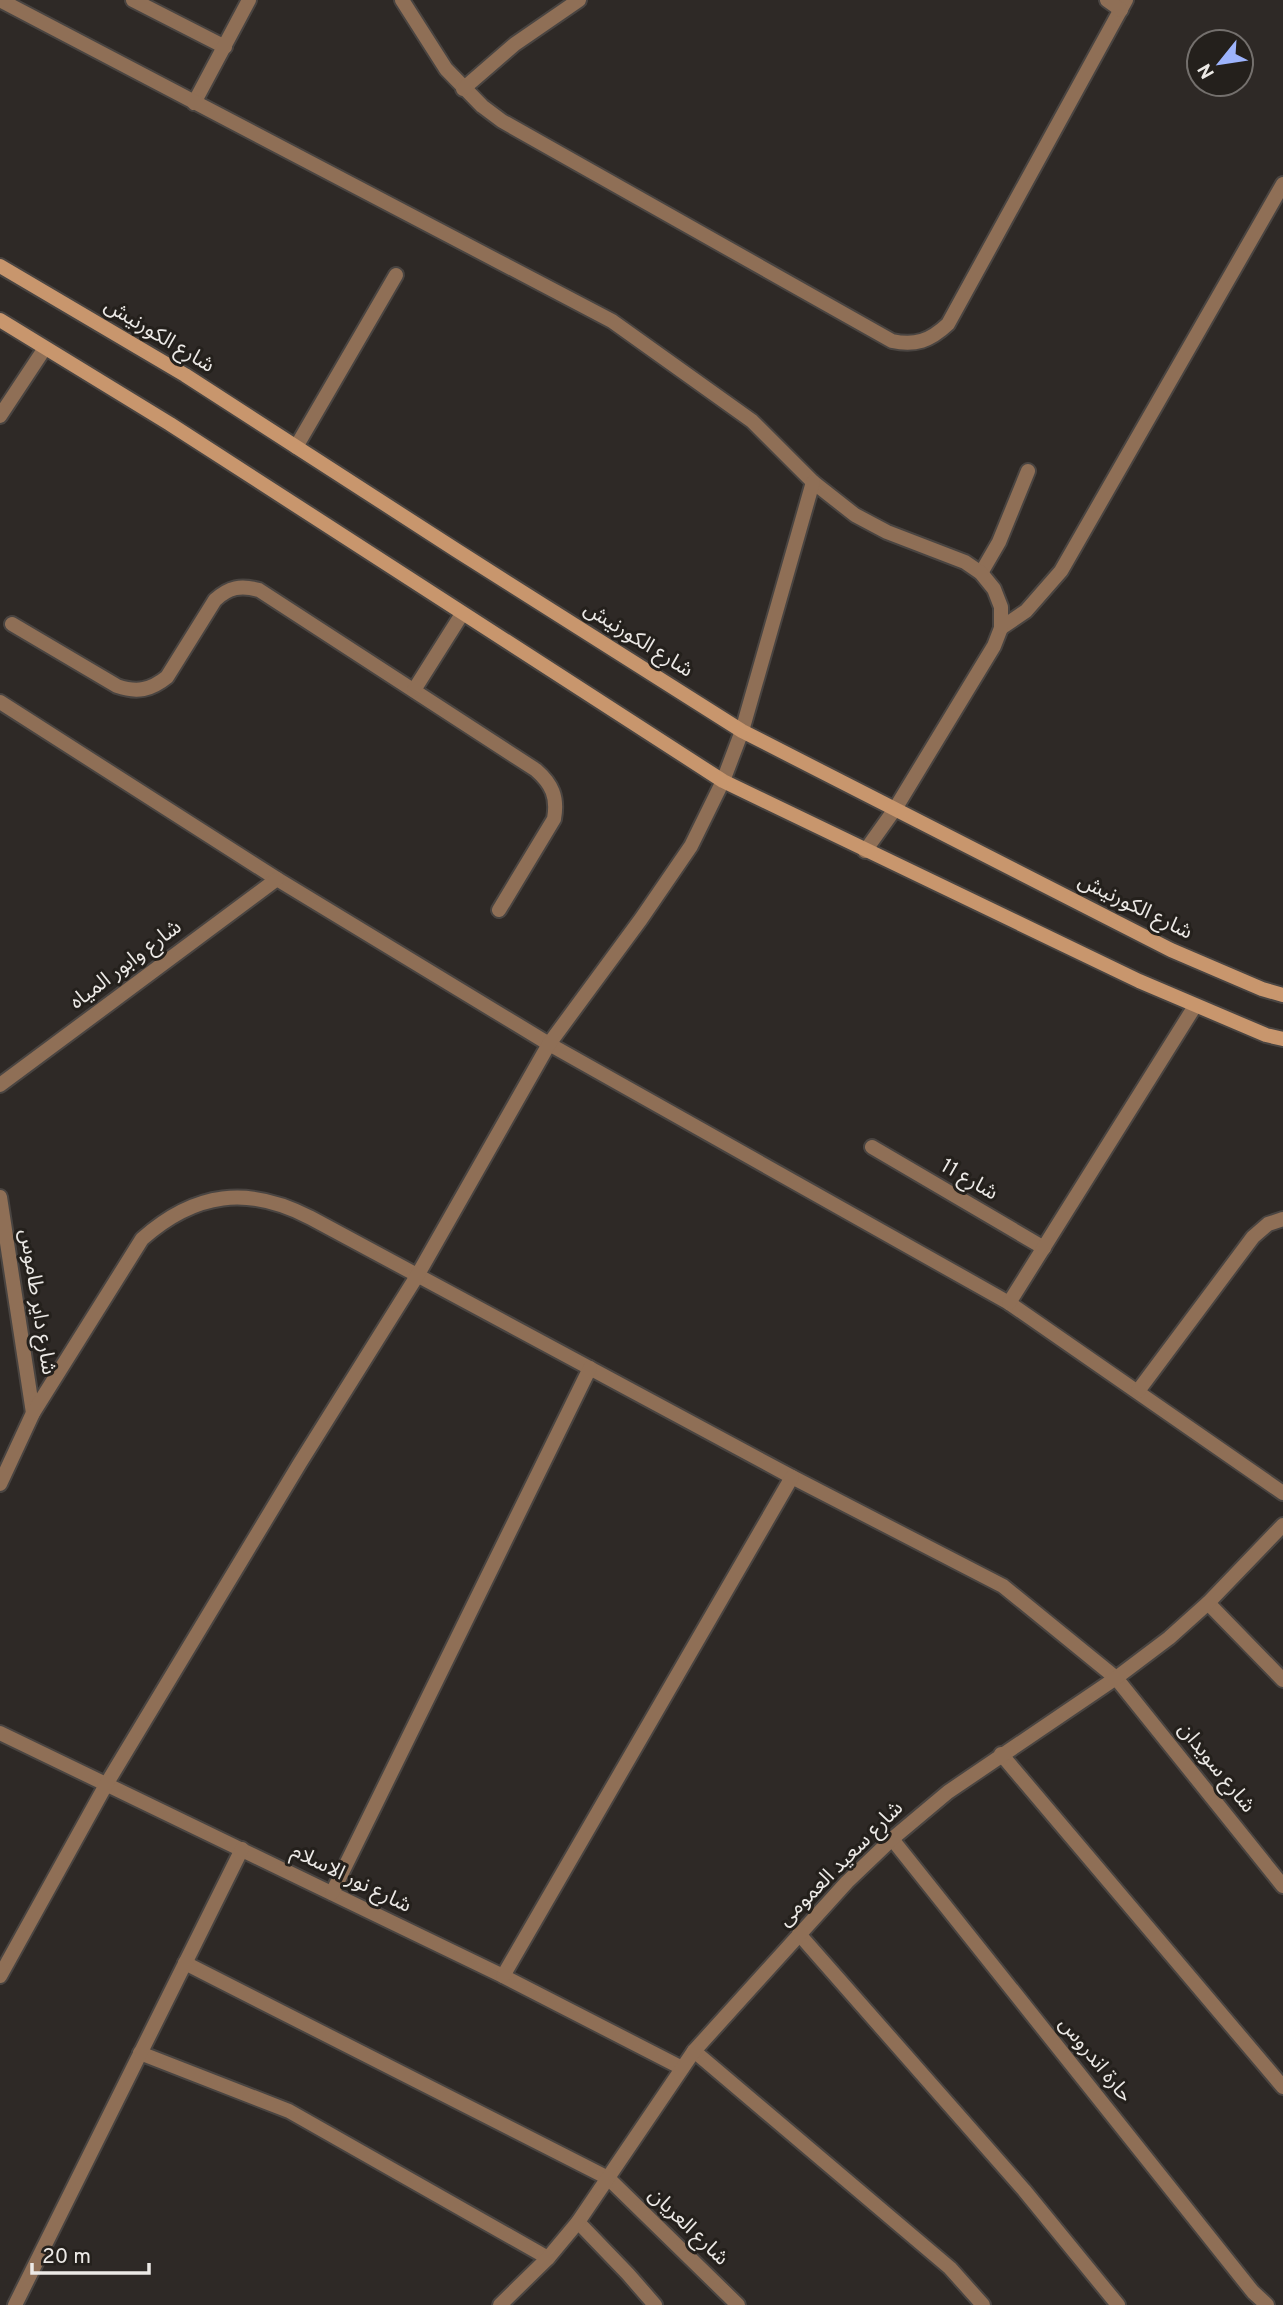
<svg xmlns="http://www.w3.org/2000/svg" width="1283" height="2305" font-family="Overpass,'Noto Sans Arabic',sans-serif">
	<rect width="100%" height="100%" fill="#2e2926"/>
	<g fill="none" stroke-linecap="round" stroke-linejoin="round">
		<g stroke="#494441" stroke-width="18">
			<g id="service">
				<polyline points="133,0 225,47"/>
				<path d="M402,0L446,69L482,106L502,121L892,341C915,346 930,341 948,324L1126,0"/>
				<polyline points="1107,0 1121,10"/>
				<polyline points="463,89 515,44 579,0"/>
				<polyline points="194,103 249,0"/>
				<polyline points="296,447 396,275"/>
				<polyline points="981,573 999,542 1028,471"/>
				<path d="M12,624L117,686C137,693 151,690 167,677L215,600C229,587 241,585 259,590L536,770C552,784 558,797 554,819L499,910"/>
				<polyline points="1001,628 1026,611 1061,571 1283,184"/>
				<polyline points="414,690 462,614"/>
			</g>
		</g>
		<g stroke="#494441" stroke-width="18">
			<g id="minor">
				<polyline points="0,0 612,321 752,421 813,482 855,515 887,532 965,562 981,573 994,589 1001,607 1001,628 994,646 895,809 865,851"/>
				<polyline points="0,416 45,348"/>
				<polyline points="0,702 277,879 549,1044 1009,1303 1283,1493"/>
				<polyline points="0,1085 277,879"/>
				<polyline points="872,1147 1044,1248"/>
				<polyline points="0,1197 33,1413"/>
				<polyline points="1009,1303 1195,1006"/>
				<polyline points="1138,1391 1253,1237 1268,1224 1283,1219"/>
				<path d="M0,1484L33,1413L142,1239C195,1192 248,1185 311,1218L792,1477L1003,1586L1116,1678L1283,1886"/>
				<polyline points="1208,1603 1283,1680"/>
				<polyline points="0,1733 503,1976 682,2068"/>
				<polyline points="1001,1754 1283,2087"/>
				<polyline points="892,1839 1253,2292 1267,2305"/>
				<polyline points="332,1893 590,1368"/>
				<polyline points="799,1934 1024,2190 1118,2305"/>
				<polyline points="185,1963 608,2178 738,2305"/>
				<polyline points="0,1976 107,1783 300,1463 417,1276 549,1044 641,919 691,846 723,781 742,731 813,482"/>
				<polyline points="503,1976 792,1477"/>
				<polyline points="694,2051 950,2268 983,2305"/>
				<polyline points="140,2053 289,2111 548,2258"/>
				<polyline points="578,2222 628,2274 655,2305"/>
				<polyline points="15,2305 242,1849"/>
				<polyline points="500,2305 548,2258 578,2222 694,2051 847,1882 892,1839 948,1792 1116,1678 1169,1638 1208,1603 1283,1525"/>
			</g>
		</g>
		<g stroke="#494441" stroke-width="18">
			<g id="secondary">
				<polyline points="0,266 185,375 456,550 742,731 1171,950 1262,989 1283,995"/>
				<polyline points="0,320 170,424 723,781 1139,981 1266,1035 1283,1039"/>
			</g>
		</g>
		<use href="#service" stroke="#8f6f56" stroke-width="14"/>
		<use href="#minor" stroke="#8f6f56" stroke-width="14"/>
		<use href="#secondary" stroke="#c8966d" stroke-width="14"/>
	</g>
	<g text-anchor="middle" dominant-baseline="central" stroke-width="6" stroke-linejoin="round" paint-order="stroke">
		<g font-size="21" fill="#ece9e6" stroke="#24201c">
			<text transform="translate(159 336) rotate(31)">شارع الكورنيش</text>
			<text transform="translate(638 640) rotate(32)">شارع الكورنيش</text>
			<text transform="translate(1135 907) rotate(26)">شارع الكورنيش</text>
			<text transform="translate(126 965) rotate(-37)">شارع وابور المياه</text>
			<text transform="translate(969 1180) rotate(30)">شارع 11</text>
			<text transform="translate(37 1302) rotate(81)">شارع داير طاموس</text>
			<text transform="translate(1216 1768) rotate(51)">شارع سويدان</text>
			<text transform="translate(841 1864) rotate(-45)">شارع سعيد العمومى</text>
			<text transform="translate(351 1879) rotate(26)">شارع نور الاسلام</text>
			<text transform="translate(1095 2060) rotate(51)">حارة اندروس</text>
			<text transform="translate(688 2227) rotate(44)">شارع العريان</text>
		</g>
	</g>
	<g transform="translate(1220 63) rotate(240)"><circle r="33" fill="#24201c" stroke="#74706d" stroke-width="2"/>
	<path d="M0-5L12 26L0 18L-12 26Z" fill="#9db4fd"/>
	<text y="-10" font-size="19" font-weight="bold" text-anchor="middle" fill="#ece9e6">N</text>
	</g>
	<path d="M32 2263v10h117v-10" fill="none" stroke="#ece9e6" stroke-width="3.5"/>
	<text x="42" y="2263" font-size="21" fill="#ece9e6" stroke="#24201c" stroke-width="5" paint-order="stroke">20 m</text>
</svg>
